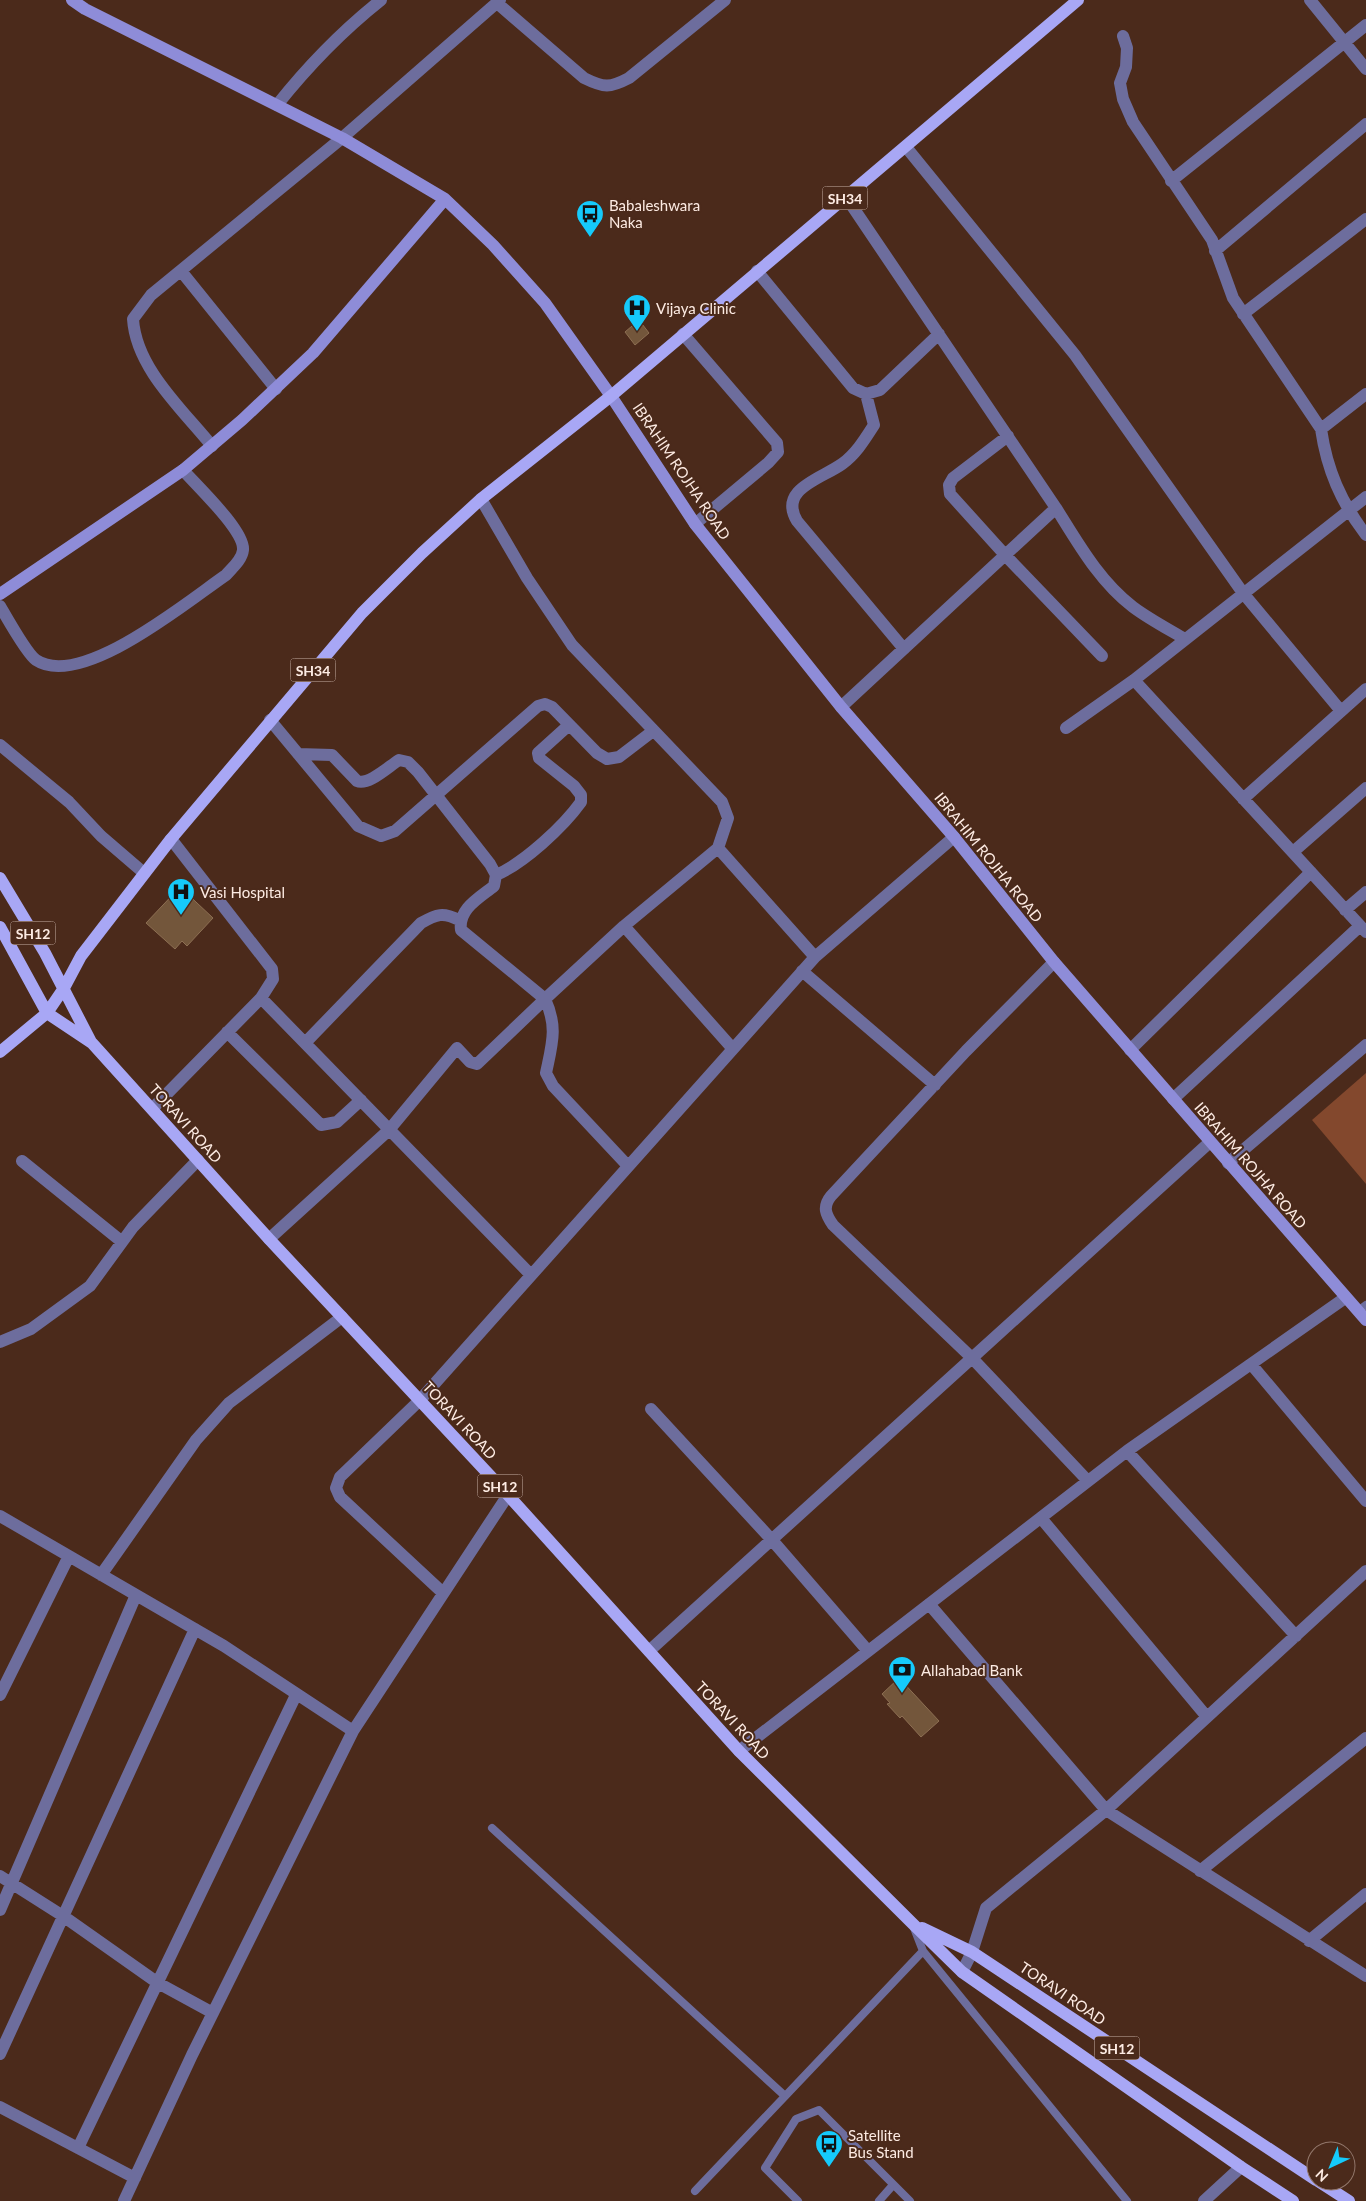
<svg xmlns="http://www.w3.org/2000/svg" width="1366" height="2201" viewBox="0 0 1366 2201" font-family="Lato,sans-serif">
<style>
.green{fill:#83482d}
.building{fill:#73563b;stroke:#8d6f53}
.lines{fill:none;stroke-linecap:round;stroke-linejoin:round}
.lane{stroke:#6d6d9d;stroke-width:8}
.street{stroke:#6d6d9d;stroke-width:12}
.secondary{stroke:#8e8cd8;stroke-width:12}
.primary{stroke:#a8a7f5;stroke-width:12}
.labels{text-anchor:middle;dominant-baseline:central;stroke-width:4;stroke-linejoin:round;paint-order:stroke}
.shield{fill:#4b2a1b;stroke:#c8b1a7;stroke-width:1}
.shield-label{font-size:14px;font-weight:bold;fill:#fdebe3}
.poi-label{font-size:15px;fill:#fdebe3;stroke:#4b2a1b;text-anchor:start}
.street-label{font-size:15px;fill:#fdebe3;stroke:#4b2a1b}
</style>
<rect width="100%" height="100%" fill="#4b2a1b"/>
<path class="green" d="M1366,1073V1184L1312,1120Z"/>
<path class="building" d="M639,320L649,333L635,345L625,332Z
M180,887L213,918L187,946L182,941L175,949L146,923Z
M899,1678L939,1721L921,1737L902,1716L900,1718L887,1704L890,1703L882,1694Z"/>
<g class="lines">
<path class="lane" d="M1358,1311L1366,1305
M492,1828L785,2096
M914,1928L923,1951L1127,2201
M695,2191L923,1951
M798,2201L765,2168L796,2119L819,2110L910,2201
M879,2201L893,2185"/>
<path class="street" d="M1310,0L1366,69
M497,3L584,78C604,88 610,88 629,78L725,0
M1123,36L1127,48L1126,67L1120,83L1123,99L1133,122L1212,240L1233,298L1321,429
M277,105C308,66 342,31 381,0
M906,147L1075,355L1243,593L1341,711
M1171,181L1366,25
M1215,251L1366,124
M181,271L276,389
M757,271L853,388L866,394L880,390L939,334
M1243,314L1366,219
M683,334L777,443L778,452L768,463L695,524
M866,394L874,425C865,439 856,454 842,464C821,479 778,489 797,521L904,649
M1366,394L1321,429C1327,470 1341,502 1366,535
M1008,436L953,478L949,485L950,494L1006,556L1102,656
M212,446C182,409 136,368 133,319L151,295L342,138L500,0
M481,499L527,578L572,645L722,802L728,818L718,848
M1056,508C1078,543 1099,581 1133,607C1149,619 1168,629 1185,639
M0,606C7,618 27,654 36,660C81,690 188,601 226,575C232,568 242,560 243,550C245,531 196,485 183,470
M1134,680L1366,932
M841,707L1056,508L846,197
M270,720L358,826L381,836L395,831L538,706L545,704L552,707L597,753L607,759L619,757L653,731
M1066,728L1134,680L1366,497
M0,745L69,802L101,836L144,873
M1243,799L1366,689
M1293,852L1366,788
M496,875C524,863 563,827 581,802V795L574,786L539,758L538,753L569,725
M1345,910L1366,892
M624,926L733,1049
M802,971L935,1085
M261,998L531,1275
M227,1032L321,1125L337,1122L361,1100
M305,1043L421,923C437,914 443,912 459,920
M1130,1050L1311,872
M1173,1099L1360,926
M152,1109L261,998L273,979L272,969L171,839
M22,1161L121,1241
M1228,1163L1366,1045
M628,1166L553,1086L546,1073C552,1044 558,1027 545,999L624,926L718,848L815,957
M269,1239L389,1130L457,1048L470,1062L477,1064L545,999L461,930C458,909 479,898 494,886L496,875L490,864L418,772L408,762L399,760C388,767 368,786 357,781L332,755L298,754
M0,1342L31,1329L90,1286L133,1227L198,1160
M1251,1364L1366,1501
M651,1409L772,1540L868,1651
M1127,1451L1296,1636
M1088,1481L972,1358L1210,1142
M0,1516L224,1646L353,1731
M1041,1518L1207,1717
M101,1575L196,1440L229,1403L342,1317
M442,1592L340,1497L336,1488L340,1477L420,1400L815,957L954,837
M929,1604L1106,1810L1366,1976
M649,1651L972,1358L833,1225C826,1215 822,1207 831,1196L966,1051L1054,962
M0,1695L69,1556
M739,1751L1127,1451L1345,1298
M1200,1871L1366,1738
M0,1876L63,1916L158,1983L213,2013
M0,1910L136,1595
M1309,1941L1366,1894
M962,1972L972,1952L986,1908L1106,1810L1366,1571
M0,2054L195,1629
M0,2107L135,2178
M78,2148L296,1695
M124,2201L192,2055L353,1731L508,1495
M1204,2201L1241,2167"/>
<path class="secondary" d="M72,0L85,9L342,138L445,199L493,245L545,303L611,396L695,524L841,707L954,837L1054,962L1366,1320
M0,594L183,470L242,420L313,353L445,199"/>
<path class="primary" d="M0,878L45,953L91,1042
M0,927L47,1013L92,1043L269,1239L508,1495L739,1751L913,1924L962,1972L1241,2167L1293,2201
M0,1052L47,1013L64,988L81,956L171,839L362,613L422,553L481,499L611,396L1078,0
M922,1928L972,1952L1316,2180
M1318,2181L1349,2201"/>
</g>
<defs>
<symbol id="bus-pin" viewBox="-11 -11 22 30"><path d="M0 17L-7.5 6A9.5 9.5 0 1 1 7.5 6Z" fill="#15cafb" stroke="#4b2a1b"/><path d="M-5-6H5V4H4V6H2V4H-2V6H-4V4H-5ZM-3.5-4V0h7V-4ZM-3.5 1.2v1.5H-2V1.2ZM2 1.2v1.5H3.5V1.2Z" fill="#111"/></symbol>
<symbol id="hospital-pin" viewBox="-11 -11 22 30"><path d="M0 17L-7.5 6A9.5 9.5 0 1 1 7.5 6Z" fill="#15cafb" stroke="#4b2a1b"/><path d="M-5-5h3v3.5h4V-5h3V5h-3V1.5h-4V5h-3Z" fill="#111"/></symbol>
<symbol id="bank-pin" viewBox="-11 -11 22 30"><path d="M0 17L-7.5 6A9.5 9.5 0 1 1 7.5 6Z" fill="#15cafb" stroke="#4b2a1b"/><path d="M-6-4H6V4H-6ZM0-2.3a2.3 2.3 0 1 0 0 4.6a2.3 2.3 0 1 0 0-4.6Z" fill="#111"/></symbol>
</defs>
<g fill-rule="evenodd">
<use href="#bus-pin" x="574" y="198" width="32" height="43"/>
<use href="#hospital-pin" x="621" y="292" width="32" height="43"/>
<use href="#hospital-pin" x="165" y="876" width="32" height="43"/>
<use href="#bank-pin" x="886" y="1654" width="32" height="43"/>
<use href="#bus-pin" x="813" y="2128" width="32" height="43"/>
</g>
<g class="labels">
<g class="shield">
<rect x="822.5" y="186.5" width="45" height="23" rx="4"/>
<rect x="290.5" y="658.5" width="45" height="23" rx="4"/>
<rect x="10.5" y="921.5" width="45" height="23" rx="4"/>
<rect x="477.5" y="1474.5" width="45" height="23" rx="4"/>
<rect x="1094.5" y="2036.5" width="45" height="23" rx="4"/>
</g>
<g class="shield-label">
<text x="845" y="198">SH34</text>
<text x="313" y="670">SH34</text>
<text x="33" y="933">SH12</text>
<text x="500" y="1486">SH12</text>
<text x="1117" y="2048">SH12</text>
</g>
<g class="poi-label">
<text x="609" y="205">Babaleshwara<tspan x="609" dy="17">Naka</tspan></text>
<text x="656" y="308">Vijaya Clinic</text>
<text x="200" y="892">Vasi Hospital</text>
<text x="921" y="1670">Allahabad Bank</text>
<text x="848" y="2135">Satellite<tspan x="848" dy="17">Bus Stand</tspan></text>
</g>
<g class="street-label">
<text transform="translate(682 471) rotate(56)">IBRAHIM ROJHA ROAD</text>
<text transform="translate(989 857) rotate(51)">IBRAHIM ROJHA ROAD</text>
<text transform="translate(186 1123) rotate(48)">TORAVI ROAD</text>
<text transform="translate(1251 1165) rotate(49)">IBRAHIM ROJHA ROAD</text>
<text transform="translate(460 1420) rotate(47)">TORAVI ROAD</text>
<text transform="translate(733 1720) rotate(47)">TORAVI ROAD</text>
<text transform="translate(1063 1993) rotate(34)">TORAVI ROAD</text>
</g>
</g>
<g transform="translate(1331 2166) rotate(224)"><circle r="24" fill="#4b2a1b" stroke="#92776b"/>
<path d="M0-4L9 19L0 12L-9 19Z" fill="#15cafb"/>
<text y="-8" font-size="14" font-weight="bold" text-anchor="middle" fill="#fdebe3">N</text>
</g>
</svg>
